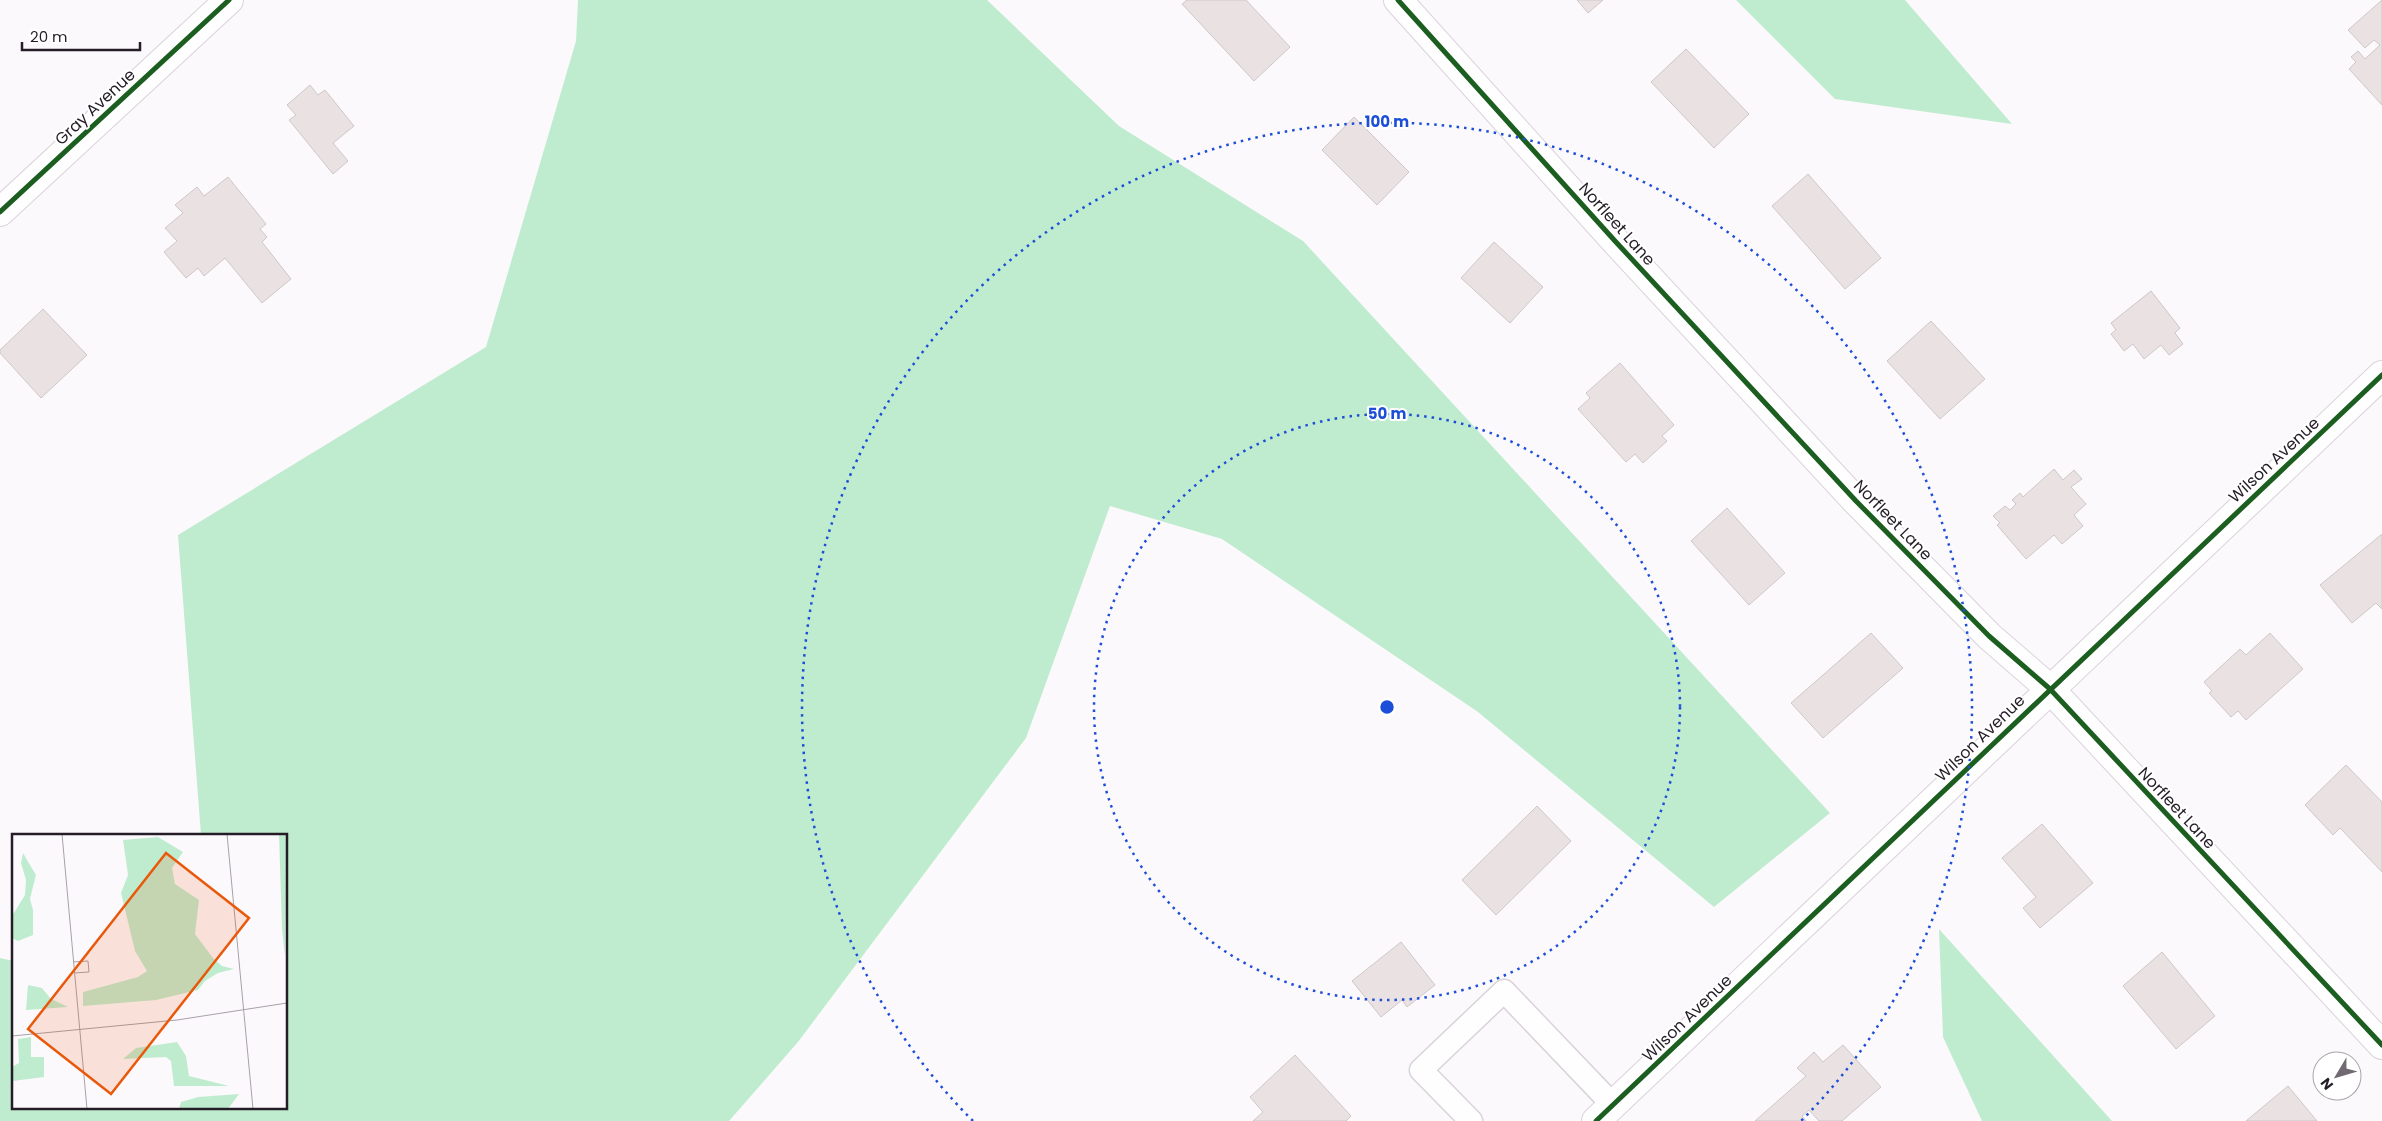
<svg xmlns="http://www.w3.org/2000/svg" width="2382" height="1121" viewBox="0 0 2382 1121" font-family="Poppins,sans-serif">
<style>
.forest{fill:#bfeccf}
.building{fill:#eae2e2;stroke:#cfc7c7}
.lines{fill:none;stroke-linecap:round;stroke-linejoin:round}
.service-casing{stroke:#d9d3da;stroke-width:25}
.minor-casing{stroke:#d9d3da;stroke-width:30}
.tertiary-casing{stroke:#d9d3da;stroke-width:30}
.service{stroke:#fffeff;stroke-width:22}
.minor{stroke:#fffeff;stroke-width:28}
.tertiary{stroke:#fffeff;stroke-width:28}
.cycleway-casing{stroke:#fff;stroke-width:8}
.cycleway{stroke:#1b5e20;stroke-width:5}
.ring{fill:none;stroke:#1d4ed8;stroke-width:2.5;stroke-dasharray:2.5 5}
.labels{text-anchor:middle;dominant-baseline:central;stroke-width:4;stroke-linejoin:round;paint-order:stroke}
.street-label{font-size:16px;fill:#241c26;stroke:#fff}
.inset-road{fill:none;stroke:#a6a1a7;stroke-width:1}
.view{fill:#e8590c;fill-opacity:0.15;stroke:#e8590c;stroke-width:2.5}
.inset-edge{fill:none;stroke:#241c26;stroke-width:2.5}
.centre{fill:#1d4ed8;stroke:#fff;stroke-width:2.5}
.ring-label{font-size:15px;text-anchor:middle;font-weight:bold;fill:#1d4ed8;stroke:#fff;stroke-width:4;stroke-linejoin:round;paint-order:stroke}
</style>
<rect width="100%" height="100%" fill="#fcf9fd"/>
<path class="forest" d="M578,0H987L1119,126L1303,241L1830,813L1714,907L1478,712L1222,539L1110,506L1026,738L798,1042L729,1121H0V958L14,961V1107H286V835H201L178,535L486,347L576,41Z
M1736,0H1905L2012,124L1835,99Z
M1939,929L2112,1121H1982L1943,1037Z"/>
<path class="building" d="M1187,0H1246L1290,47L1254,81L1182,4Z
M1577,0H1603L1588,13Z
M2382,0V105L2349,69L2356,62L2351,57L2358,51L2365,59L2380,45L2374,40L2365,48L2348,30Z
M1686,49L1749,114L1714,148L1651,82Z
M310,85L318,95L325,90L354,126L333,143L348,161L333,174L289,120L296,115L287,105Z
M1354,117L1409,172L1377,205L1322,150Z
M1808,174L1881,258L1845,289L1772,206Z
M228,177L266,224L260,229L267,237L262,242L291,279L262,303L225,258L204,276L198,268L186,278L164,252L177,241L165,228L183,213L175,205L197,187L204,196Z
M1494,242L1543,287L1510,323L1461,278Z
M2151,291L2180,328L2175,333L2183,344L2169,355L2161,345L2144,359L2133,344L2124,351L2111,334L2116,330L2111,323Z
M43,309L87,355L41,398L0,353V350Z
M1931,321L1985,379L1940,419L1887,361Z
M1620,363L1674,425L1662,436L1667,441L1643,463L1635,454L1626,462L1578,409L1590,398L1586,393Z
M2054,469L2063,480L2074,470L2082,479L2071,487L2086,504L2074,515L2083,526L2062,544L2054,535L2026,559L1997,525L2000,523L1993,516L2005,506L2010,510L2016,504L2012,500L2020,493L2023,497Z
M1727,508L1785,573L1749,605L1691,541Z
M2382,534V609L2376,603L2352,623L2320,585Z
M1871,633L1903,668L1823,738L1791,703Z
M2270,633L2303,669L2246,720L2238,711L2231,717L2209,693L2212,691L2204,682L2240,649L2246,655Z
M2346,765L2382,802V872L2340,828L2333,835L2305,805Z
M1537,806L1571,841L1496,915L1462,880Z
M2042,824L2093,883L2040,928L2023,908L2036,897L2002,858Z
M1401,942L1435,985L1407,1007L1402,1000L1381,1017L1352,981Z
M2162,952L2215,1016L2176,1049L2123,986Z
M1843,1045L1881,1087L1842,1121H1819L1809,1110L1802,1116L1806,1121H1755L1806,1076L1797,1068L1814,1052L1823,1062Z
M1295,1055L1351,1116L1346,1121H1253L1263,1112L1250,1097Z
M2288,1086L2317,1121H2246Z"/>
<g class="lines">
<defs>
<path id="service" d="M1471,1121L1421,1070L1504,991L1613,1105"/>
<path id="minor" d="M1398,0L1615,241L1856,501L1989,636L2050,689L2382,1045
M0,212L229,0"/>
<path id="tertiary" d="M1596,1121L2382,375"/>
</defs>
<use href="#service" class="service-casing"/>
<use href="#minor" class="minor-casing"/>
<use href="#tertiary" class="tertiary-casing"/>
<use href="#service" class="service"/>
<use href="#minor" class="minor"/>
<use href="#tertiary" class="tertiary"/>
<defs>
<path id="cycleway" d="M1398,0L1615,241L1856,501L1989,636L2050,689L2382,1045
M0,212L229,0
M1596,1121L2382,375"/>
</defs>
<use href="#cycleway" class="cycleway-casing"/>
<use href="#cycleway" class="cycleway"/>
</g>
<g class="ring">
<circle cx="1387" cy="707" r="293"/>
<path d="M973 1121A585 585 0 1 1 1801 1121"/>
</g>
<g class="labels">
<g class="street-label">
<text transform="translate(95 107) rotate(-43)">Gray Avenue</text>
<text transform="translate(1617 224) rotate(48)">Norfleet Lane</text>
<text transform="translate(2274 460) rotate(-43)">Wilson Avenue</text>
<text transform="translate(1893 520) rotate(46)">Norfleet Lane</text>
<text transform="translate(1980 738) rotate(-44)">Wilson Avenue</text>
<text transform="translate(2177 808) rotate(47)">Norfleet Lane</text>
<text transform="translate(1687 1018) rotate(-44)">Wilson Avenue</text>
</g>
</g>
<g transform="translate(12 834)">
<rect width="275" height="275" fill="#fcf9fd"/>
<path d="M267,0H275L273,122L270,95ZM146,3L171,18L160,34L163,50L187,66L183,100L201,124L210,132L222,135L206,139L193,147L186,156L144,166L71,172V158L126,143L135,137L123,117L109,59L116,41L111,6ZM11,19L24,41L18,65L21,76V101L6,107L0,104V82L13,61L14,46L9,29ZM16,151L30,154L39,165L56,173L14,176ZM19,203V223H32V243L1,247L0,233L7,229L6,205ZM165,208L174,222L177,242L217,252H162L159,227L154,223L111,225L124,214ZM227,260L216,275H167L169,268L186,263Z" fill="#bfeccf"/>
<path class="inset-road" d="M50,0L75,275M215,0L241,275M61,128L76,127L77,138L62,139M0,202L165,186L275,169"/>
<path class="view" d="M154,19L237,84L99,260L16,195Z"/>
<rect width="275" height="275" class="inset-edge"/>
</g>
<circle cx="1387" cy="707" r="8" class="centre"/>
<g class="ring-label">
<text x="1387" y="127">100 m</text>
<text x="1387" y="419">50 m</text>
</g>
<g transform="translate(2337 1076) rotate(232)"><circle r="24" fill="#ffffff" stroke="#a7a4a8"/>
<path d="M0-4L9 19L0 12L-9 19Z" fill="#706971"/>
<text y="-8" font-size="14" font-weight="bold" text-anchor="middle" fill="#241c26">N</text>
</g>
<path d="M22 42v8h118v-8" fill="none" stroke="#241c26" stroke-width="2.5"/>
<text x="30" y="42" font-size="15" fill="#241c26" stroke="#ffffff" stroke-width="4" paint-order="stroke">20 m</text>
</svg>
